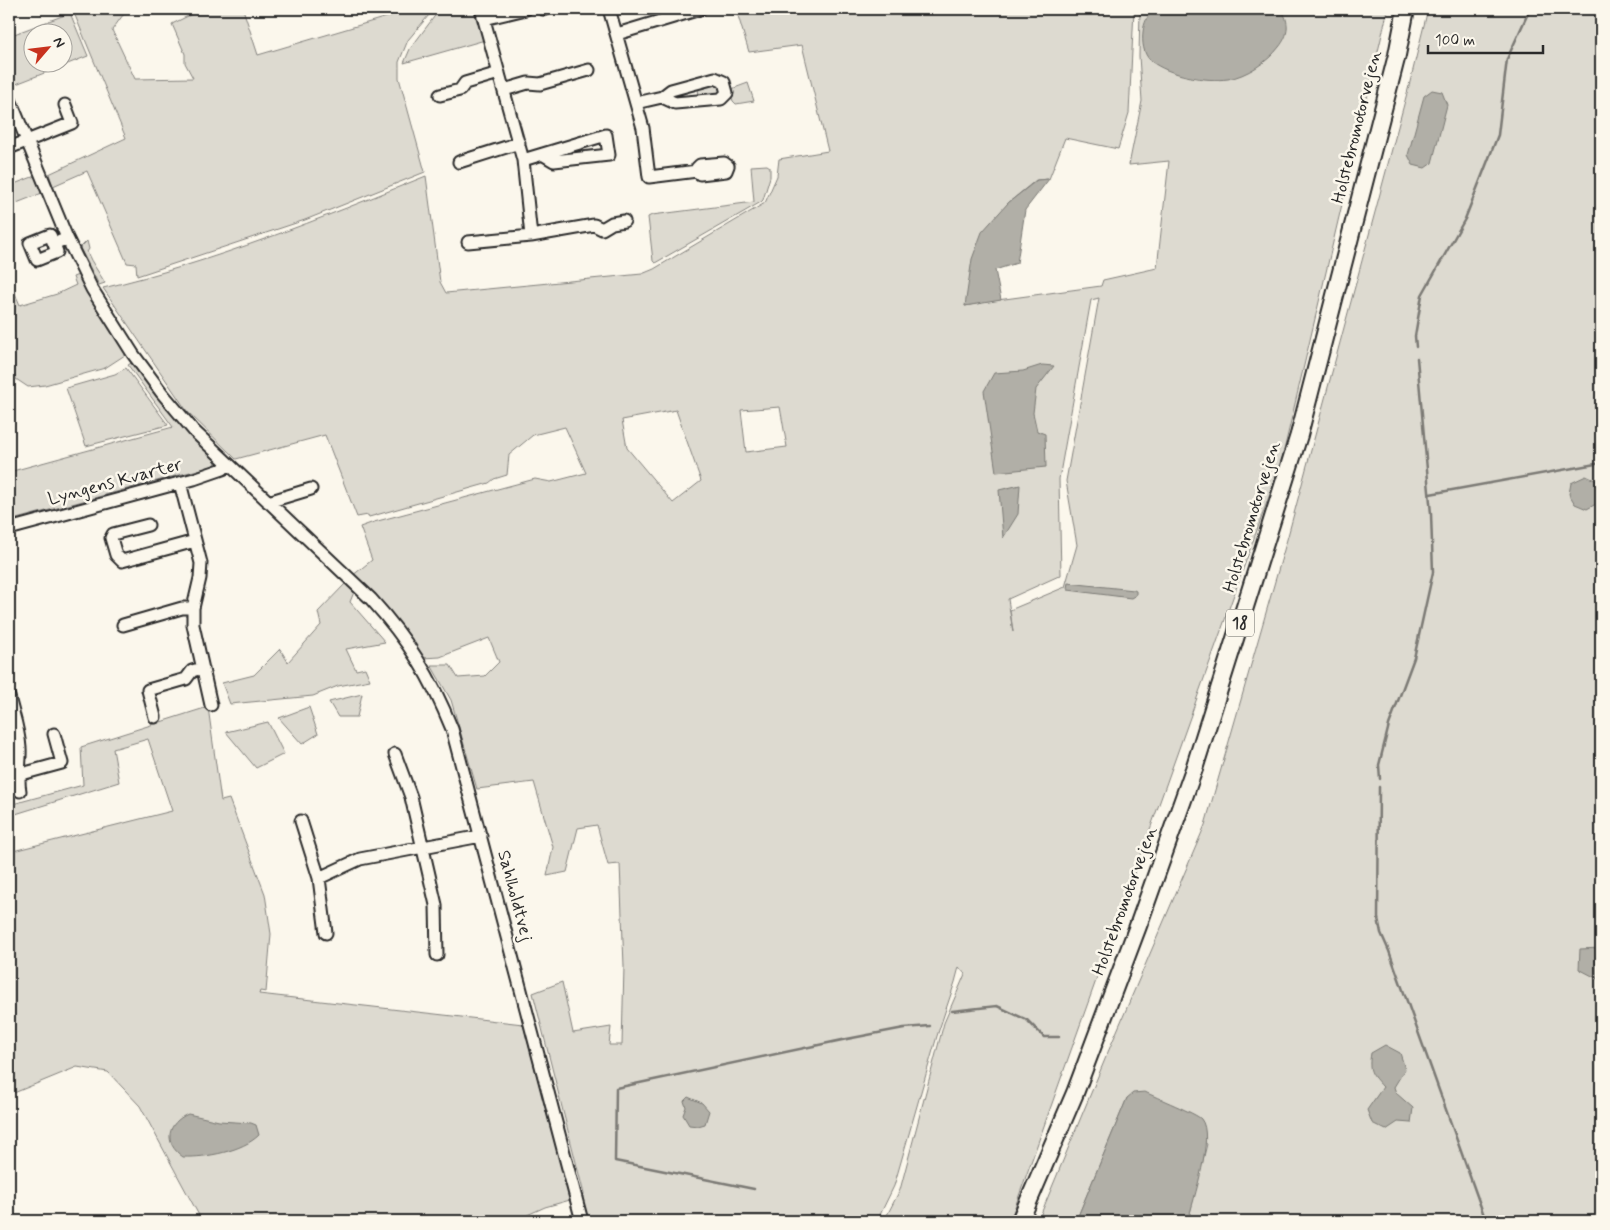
<svg xmlns="http://www.w3.org/2000/svg" width="1610" height="1230" viewBox="0 0 1610 1230" font-family="Mynerve,sans-serif">
<style>
.green{fill:#dddad0;stroke:#84827e;fill-rule:evenodd}
.water{fill:#b1afa7;stroke:#7b7a75}
.lines{fill:none;stroke-linecap:round;stroke-linejoin:round}
.stream{stroke:#7b7a75;stroke-width:2.5}
.minor-casing{stroke:#2b2b2b;stroke-width:15}
.highway-casing{stroke:#2b2b2b;stroke-width:20}
.minor{stroke:#fbf7ec;stroke-width:11}
.highway{stroke:#fbf7ec;stroke-width:16}
.labels{text-anchor:middle;dominant-baseline:central;stroke-width:5;stroke-linejoin:round;paint-order:stroke}
.shield{fill:#fbf7ec;stroke:#696865;stroke-width:1}
.shield-label{font-size:16px;font-weight:bold;fill:#2b2b2b}
.street-label{font-size:18px;fill:#2b2b2b;stroke:#fbf7ec}
</style>
<rect width="100%" height="100%" fill="#fbf7ec"/>
<filter id="ink" filterUnits="userSpaceOnUse"><feTurbulence type="fractalNoise" baseFrequency=".02" numOctaves="2"/><feDisplacementMap in="SourceGraphic" scale="10" xChannelSelector="R" yChannelSelector="G"/><feConvolveMatrix kernelMatrix="1 2 1 2 8 2 1 2 1" color-interpolation-filters="sRGB"/></filter>
<g filter="url(#ink)">
<path class="green" d="M85,9H141L123,15L112,30L135,79L193,78L185,63V54L172,24L198,11L197,9H243L258,55L414,9H434L408,40L399,62V78L425,172L305,220L137,276L136,264L127,263L87,171L53,186L49,174L126,138L74,13Z
M440,9H476L485,40L404,63L410,49Z
M736,9H1134L1129,113L1118,149L1065,138L1049,179L1036,180L1008,203L965,306L990,301L1101,286L1103,280L1157,268L1169,161L1129,165L1142,101L1139,56L1140,9H1388L1281,463L1010,1221H884L900,1190L944,1023L965,974L959,967L955,982L937,1036L894,1186L877,1221H589L582,1199L584,1194L533,993L562,982L573,1033L611,1027L609,1045H622L624,966L620,864L608,865L597,825L578,828L567,872L547,876L553,847L534,782L477,789L451,700L431,665H450L458,678L485,676L499,662L489,638L440,657L422,658C400,624 382,602 352,576L372,560L360,527L374,522L535,479L551,482L586,473L565,427L533,435L509,455L507,475L494,479L489,483L369,517L368,515L357,517L325,435L236,459L187,411L103,288C214,262 320,219 426,176L440,282L446,293L642,274L654,269L765,203L777,176L779,159L828,151L802,45L749,52ZM1099,298L1066,481L1077,545L1065,587L1010,610L1013,632L1008,599L1061,575L1059,479L1091,300ZM780,407L787,447L746,452L741,410ZM676,410L701,481L673,503L627,448L622,420Z
M1428,9H1601V1221H1488L1476,1218V1221H1188L1207,1144L1127,1098L1076,1221H1038L1108,1052L1205,825L1288,536L1410,82Z
M70,13L88,56L11,86L9,80V36ZM32,32H62V62H32Z
M715,82L719,84L721,92L719,96L699,98L698,87Z
M748,83L754,101L736,104L733,101L729,90Z
M767,165L770,167V177L763,200L761,202L655,263L653,261L648,217L652,215L754,202L751,166Z
M35,176L42,193L9,206V186Z
M87,241L89,249L87,252C92,264 99,272 105,283L99,285L80,248Z
M78,275L128,353L105,368L45,385L28,387L16,379L9,360V280L20,305L57,294L76,285L73,277Z
M133,362L215,458L216,465L9,521V472L173,427L128,365Z
M126,368L168,425L86,446L66,388L115,374Z
M346,583L354,592L350,602L385,642L346,649L356,670L365,668L370,680L338,686L313,696L230,704L222,683L254,675L280,649L288,662L321,625L318,612Z
M362,694L357,717H338L329,702Z
M208,707L221,801L229,799L265,894L271,934L266,992L260,991L259,994L523,1024L570,1200L545,1207L514,1221H202L140,1106L108,1072L77,1067L9,1095V852L172,811L148,739L113,749L119,782L9,816V805L83,785L81,747Z
M309,707L318,734L302,744L279,718Z
M268,722L284,754L256,768L226,732Z"/>
<path class="water" d="M1154,9H1281C1290,22 1289,35 1279,47C1268,62 1246,76 1228,79C1206,82 1168,75 1151,61C1143,54 1142,42 1143,32C1144,23 1147,16 1154,9Z
M1432,90L1442,92L1447,105L1432,163L1425,168L1413,165L1408,155L1424,96Z
M1049,179L1025,210L1017,263L995,270L1001,300L965,306L972,259L982,232L1008,203L1037,180Z
M1042,365L1054,366L1036,389L1033,413L1037,431L1045,434L1046,467L996,472L984,391L994,373L1023,371Z
M1586,476L1597,481L1601,492L1596,504L1587,509L1575,504L1569,494L1571,483Z
M1020,485L1018,514L1003,538L999,490Z
M1068,583L1134,590L1136,591V595L1131,598L1068,590L1067,588Z
M1601,948V980H1600L1579,969L1580,949Z
M1385,1045L1400,1053L1405,1069L1394,1087L1396,1093L1413,1108L1411,1123L1398,1122L1386,1130L1372,1123L1367,1110L1383,1087C1371,1074 1368,1071 1371,1053Z
M1145,1092C1155,1097 1197,1114 1201,1119C1215,1136 1193,1200 1188,1221H1076L1127,1098L1133,1093Z
M688,1097L702,1103L709,1111L705,1124L698,1126L689,1125L683,1115L686,1107L684,1101Z
M188,1114L219,1121L251,1123L256,1125L259,1135C243,1151 206,1158 183,1157C163,1143 167,1123 188,1114Z"/>
<g class="lines">
<path class="stream" d="M1416,347L1415,336L1422,295L1465,219L1498,135L1507,59L1530,9
M1430,494L1601,463
M1380,779L1379,765L1389,725L1414,658L1433,572L1431,514L1417,358
M1379,787L1378,918L1381,933L1389,951L1486,1221
M952,1011L997,1006L1027,1020L1044,1037H1059
M754,1189L615,1161L616,1088L847,1039L904,1028L930,1026"/>
<defs>
<path id="minor" d="M481,9L523,160L531,236L594,225L602,229L612,223L624,221
M543,9H546
M609,9L643,128L649,177L697,171L700,174L726,171L728,166L724,163L700,165L697,168V171
M484,19L526,9
M617,34L700,9
M504,90L528,83L540,84L589,70
M440,95L460,90L465,83L499,73
M9,97L67,238L92,289L133,354L162,393L194,431L371,599C409,641 431,677 452,729L582,1221
M636,103L662,97L671,90L715,78L724,82L727,93L721,99L675,103L662,97
M9,148L72,123L65,105
M523,160L606,135L609,155L554,161L544,155
M459,162L519,143
M468,242L531,236
M54,244L50,235L30,243L37,260L57,252L54,244L67,238
M180,483L201,563L200,578L193,608V625L211,705
M268,502L311,489
M148,525L113,534L111,538L116,555L122,561L195,541
M9,529L194,479L223,469L227,464
M123,625L182,608H193
M9,697C13,714 19,730 20,748C21,762 17,776 20,791
M155,717L148,690L186,679L192,671L202,668
M395,754L411,797L436,905L437,955
M18,775L62,763L54,734
M301,821L319,878L326,933
M319,878L360,859L481,836"/>
<path id="highway" d="M1020,1221L1075,1093L1138,926L1194,769L1299,435L1397,55L1406,9"/>
</defs>
<use href="#minor" class="minor-casing"/>
<use href="#highway" class="highway-casing"/>
<use href="#minor" class="minor"/>
<use href="#highway" class="highway"/>
</g>
</g>
<g class="labels">
<rect class="shield" x="1226" y="609.5" width="28" height="27" rx="4"/>
<g class="shield-label">
<text x="1240" y="623">18</text>
</g>
<g class="street-label">
<text transform="translate(1357 127) rotate(-76)">Holstebromotorvejen</text>
<text transform="translate(115 482) rotate(-15)">Lyngens Kvarter</text>
<text transform="translate(1252 517) rotate(-73)">Holstebromotorvejen</text>
<text transform="translate(515 896) rotate(75)">Sahlholdtvej</text>
<text transform="translate(1125 901) rotate(-70)">Holstebromotorvejen</text>
</g>
</g>
<rect width="1610" height="1230" fill="none" stroke="#fbf7ec" stroke-width="30"/>
<rect x="15" y="15" width="1580" height="1200" fill="none" stroke="#2b2b2b" stroke-width="2" filter="url(#ink)"/>
<g transform="translate(48 48) rotate(62)"><circle r="24" fill="#fbf7ec" stroke="#a8a59f"/>
<path d="M0-4L9 19L0 12L-9 19Z" fill="#c8321e"/>
<text y="-8" font-size="14" font-weight="bold" text-anchor="middle" fill="#2b2b2b">N</text>
</g>
<path d="M1428 45v8h115v-8" fill="none" stroke="#2b2b2b" stroke-width="2.5"/>
<text x="1435" y="45" font-size="15" fill="#2b2b2b" stroke="#fbf7ec" stroke-width="4" paint-order="stroke">100 m</text>
</svg>
